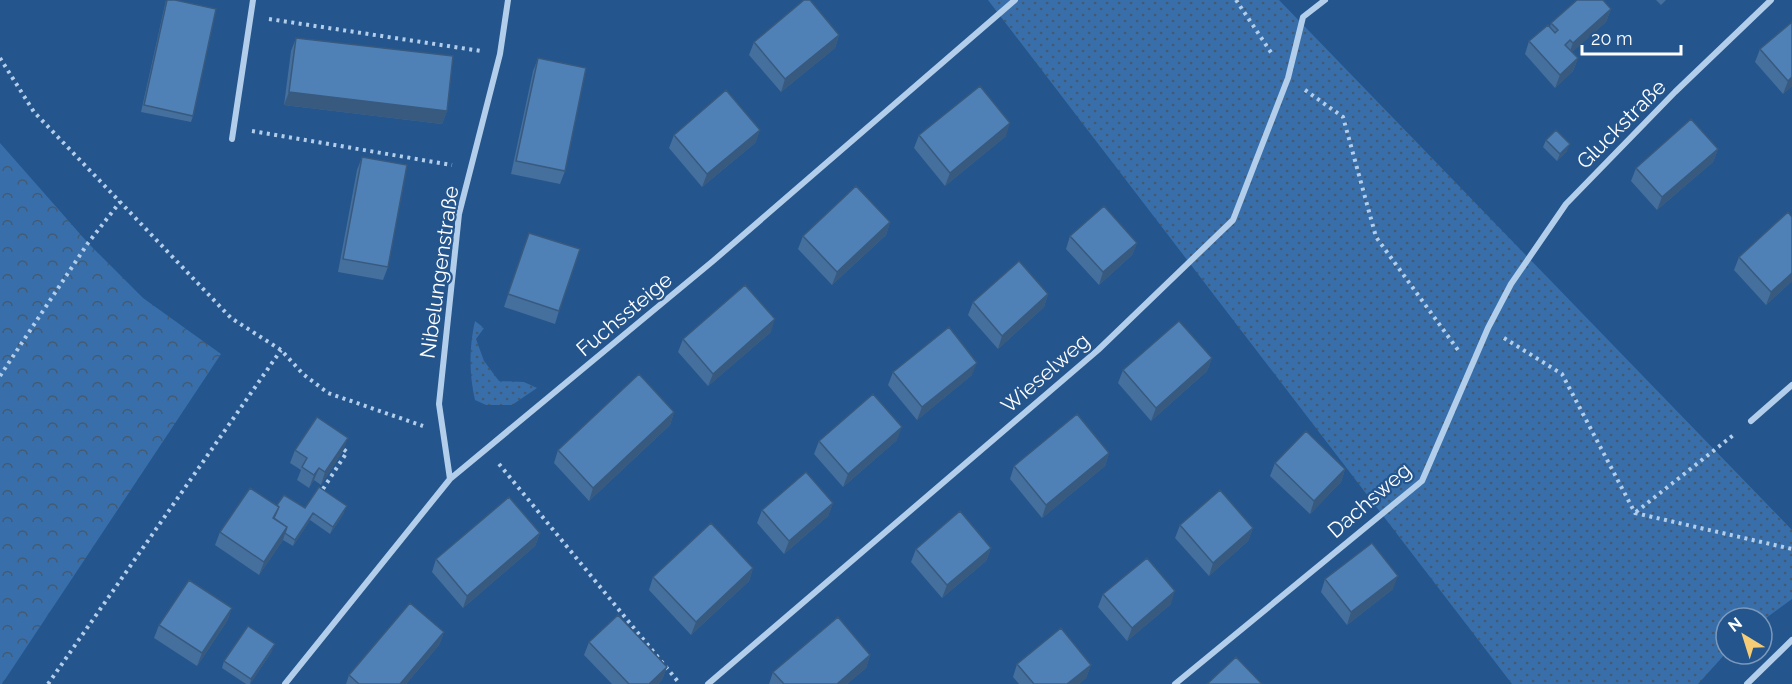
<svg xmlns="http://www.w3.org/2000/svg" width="1792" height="684" viewBox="0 0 1792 684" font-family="Raleway,sans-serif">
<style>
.grass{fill:url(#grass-dots)}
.forest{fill:url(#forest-crowns)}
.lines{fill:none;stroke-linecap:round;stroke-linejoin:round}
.path{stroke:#b2ceeb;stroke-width:4;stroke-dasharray:3 4.5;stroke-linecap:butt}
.street{stroke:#b2ceeb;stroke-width:6}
.wall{fill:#456f9d}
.shaded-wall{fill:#385a7f}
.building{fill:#5081b6;stroke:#385a7f;stroke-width:1.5}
.labels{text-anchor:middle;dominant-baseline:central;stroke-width:4.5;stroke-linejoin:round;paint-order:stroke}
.street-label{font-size:21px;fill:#fff;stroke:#24558d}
</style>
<defs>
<pattern id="grass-dots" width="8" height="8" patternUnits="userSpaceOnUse" patternTransform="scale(1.5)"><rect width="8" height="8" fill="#386faa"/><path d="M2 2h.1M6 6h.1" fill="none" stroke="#445a72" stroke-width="1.8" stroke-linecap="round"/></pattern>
<pattern id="forest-crowns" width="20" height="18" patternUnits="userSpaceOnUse" patternTransform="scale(1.5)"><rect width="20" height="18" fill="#386faa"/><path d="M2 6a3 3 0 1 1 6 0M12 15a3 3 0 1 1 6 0" fill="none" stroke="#445a72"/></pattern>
</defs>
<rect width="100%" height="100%" fill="#24558d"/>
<path class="grass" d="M988,0H1279L1792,530V599L1762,621V618H1726V653L1698,684H1512Z
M475,321L484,328L476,339L484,361L499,381L524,382L537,388L512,405H486L475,400C469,375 469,346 475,321Z"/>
<path class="forest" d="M0,143L88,243L143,298L221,354L2,684H0Z"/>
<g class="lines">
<path class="path" d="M1236,0L1272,54
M269,19L481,51
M0,58L34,112L231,318L281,350L303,374L328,393L423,426
M1305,90L1343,117L1376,237L1458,350
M252,131L452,165
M1504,338L1562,374L1635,513L1792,549
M0,376L88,243L120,202
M499,464L680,684
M323,489L347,452L342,448
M1636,512L1736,433
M48,684L281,350"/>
<path class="street" d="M232,139L253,0
M1751,421L1792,385
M450,479L439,404L459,214L500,54L508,0
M285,684L450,479L713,261L1015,0
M708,684L1098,350L1233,220L1288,78L1303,17L1325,0
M1175,684L1422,481L1488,328L1511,284L1566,204L1675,92L1771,0
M1747,684L1792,640"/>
</g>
<path class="wall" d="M166,0L193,116L191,122L141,112Z
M1656,0H1666L1661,5Z
M1611,9L1606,22L1572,52L1578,58L1573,71L1555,88L1525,54L1529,41L1550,27L1551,23Z
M839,35L835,48L781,92L749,55L754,42Z
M296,38L447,111L442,124L284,105L291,51Z
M1760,49L1792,86L1783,94L1755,62Z
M538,58L565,171L560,184L511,174L533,71Z
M760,130L755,143L702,187L669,148L674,135Z
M919,135L1006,136L945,186L914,148Z
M1546,140L1567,151L1557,161L1543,147Z
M1718,149L1713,162L1657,210L1631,181L1636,168Z
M362,157L388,267L383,280L338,272L357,170Z
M1792,217V281L1766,305L1734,270L1739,257Z
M890,222L886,235L832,285L798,249L803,236Z
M1070,236L1137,243L1132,255L1099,285L1066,249Z
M524,246L559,311L555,324L504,307Z
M1048,294L1044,307L998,349L968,315L973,302Z
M771,332L708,386L678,352L683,339Z
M1212,358L1207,371L1151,421L1118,383L1123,370Z
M893,372L972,375L917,420L888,385Z
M674,412L670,425L589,501L554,463L558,450Z
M897,440L843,487L814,454L819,441Z
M295,450L343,451L321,485L314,480L309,488L297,480L301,470L290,463Z
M1109,453L1105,466L1042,518L1010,479L1014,466Z
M1275,463L1345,469L1341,482L1310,514L1270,476Z
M833,503L828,516L784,554L757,523L762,510Z
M277,505L344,513L330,534L310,520L293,546L283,540L259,575L215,545L220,532Z
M1180,525L1253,528L1248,541L1209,576L1175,538Z
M540,533L535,546L463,608L432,572L436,559Z
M991,548L986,561L942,598L911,562L916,549Z
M753,568L749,581L691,635L649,590L653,577Z
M1325,579L1393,589L1347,625L1321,592Z
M1103,594L1171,604L1127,641L1098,607Z
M232,608L227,621L197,666L154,638L159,625Z
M444,632L439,645L406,684H346L349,675Z
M589,642L667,667L662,680L658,684H612L584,655Z
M272,651L250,684H246L222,668L224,661Z
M870,655L866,668L847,684H769L773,672Z
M1017,664L1091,665L1086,678L1079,684H1019L1013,677Z"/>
<path class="shaded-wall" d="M1611,9L1606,22L1568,56L1573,43Z
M839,35L835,48L781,92L785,79Z
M1578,58L1573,71L1555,88L1560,75Z
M1792,77V86L1783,94L1788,81Z
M289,92L447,111L442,124L284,105Z
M1010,123L1006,136L945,186L950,173Z
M760,130L755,143L702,187L707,174Z
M1570,144L1567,151L1557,161L1560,154Z
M1718,149L1713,162L1657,210L1662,197Z
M890,222L886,235L832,285L837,272Z
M1137,243L1132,255L1099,285L1103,272Z
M1792,273V281L1766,305L1771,292Z
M1048,294L1044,307L998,349L1002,336Z
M775,319L771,332L708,386L713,374Z
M1212,358L1207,371L1151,421L1156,408Z
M977,363L972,375L917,420L922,407Z
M674,412L670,425L589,501L593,488Z
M902,427L897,440L843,487L848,474Z
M348,438L343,451L321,485L325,472Z
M1109,453L1105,466L1042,518L1046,505Z
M319,468L314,480L309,488L314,475Z
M1345,469L1341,482L1310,514L1314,501Z
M833,503L828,516L784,554L789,541Z
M347,506L344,513L330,534L333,527Z
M313,513L310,520L293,546L295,540Z
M287,527L283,540L259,575L264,562Z
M1253,528L1248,541L1209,576L1213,563Z
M540,533L535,546L463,608L467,596Z
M991,548L986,561L942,598L947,585Z
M753,568L749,581L691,635L696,622Z
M1398,576L1393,589L1347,625L1351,612Z
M1175,591L1171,604L1127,641L1132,628Z
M232,608L227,621L197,666L202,653Z
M444,632L439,645L406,684H400Z
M275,644L272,651L250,684L251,679Z
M870,655L866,668L847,684H837Z
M1091,665L1086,678L1079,684H1067Z
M667,667L662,680L658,684H649Z"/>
<path class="building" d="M167,0H175L216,9L193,116L144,105Z
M804,0H810L839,35L785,79L754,42Z
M1577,0H1603L1611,9L1573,43L1570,40L1565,45L1578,58L1560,75L1529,41L1548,25L1555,33L1558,30L1551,23Z
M1792,22V77L1788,81L1760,49Z
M296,38L453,56L447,111L289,92Z
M538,58L586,68L565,171L516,161Z
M980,86L1010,123L950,173L919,135Z
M726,90L760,130L707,174L674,135Z
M1691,119L1718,149L1662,197L1636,168Z
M1556,130L1570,144L1560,154L1546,140Z
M362,157L407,165L388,267L343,259Z
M856,186L890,222L837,272L803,236Z
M1104,206L1137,243L1103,272L1070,236Z
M1788,212L1792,217V273L1771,292L1739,257Z
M529,233L580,249L559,311L508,294Z
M1019,261L1048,294L1002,336L973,302Z
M745,285L775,319L713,374L683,339Z
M1179,321L1212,358L1156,408L1123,370Z
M949,327L977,363L922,407L893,372Z
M639,374L674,412L593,488L558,450Z
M873,394L902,427L848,474L819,441Z
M1077,414L1109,453L1046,505L1014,466Z
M317,417L348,438L325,472L319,468L314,475L302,467L307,458L295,450Z
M1306,431L1345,469L1314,501L1275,463Z
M806,472L833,503L789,541L762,510Z
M319,487L347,506L333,527L313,513L295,540L285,533L287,527L274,518L279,507L277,505L284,495L305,508Z
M250,488L279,507L273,518L287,527L264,562L220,532Z
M1220,490L1253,528L1213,563L1180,525Z
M509,497L540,533L467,596L436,559Z
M960,511L991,548L947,585L916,549Z
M711,523L753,568L696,622L653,577Z
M1372,543L1398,576L1351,612L1325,579Z
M1147,558L1175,591L1132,628L1103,594Z
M189,580L232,608L202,653L159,625Z
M410,603L444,632L400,684H359L349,675Z
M618,615L667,667L649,684H629L589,642Z
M838,617L870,655L837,684H784L773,672Z
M248,626L275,644L251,679L224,661Z
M1061,628L1091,665L1067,684H1034L1017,664Z
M1236,657L1262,684H1207Z"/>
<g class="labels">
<g class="street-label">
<text transform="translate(1621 124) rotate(-45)">Gluckstraße</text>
<text transform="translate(439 272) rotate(-82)">Nibelungenstraße</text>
<text transform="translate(624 314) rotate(-40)">Fuchssteige</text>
<text transform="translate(1045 373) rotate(-41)">Wieselweg</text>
<text transform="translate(1369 500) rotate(-41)">Dachsweg</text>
</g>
</g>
<g transform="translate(1744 636) rotate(322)"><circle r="28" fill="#24558d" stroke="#7c99bb" stroke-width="1.5"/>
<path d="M0-4.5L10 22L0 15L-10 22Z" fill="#f6cc76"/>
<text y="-9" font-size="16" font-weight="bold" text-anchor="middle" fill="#ffffff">N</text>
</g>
<path d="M1582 45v9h99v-9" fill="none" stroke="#ffffff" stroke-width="3"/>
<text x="1591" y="45" font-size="18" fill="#ffffff" stroke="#24558d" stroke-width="4.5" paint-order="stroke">20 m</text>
</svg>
